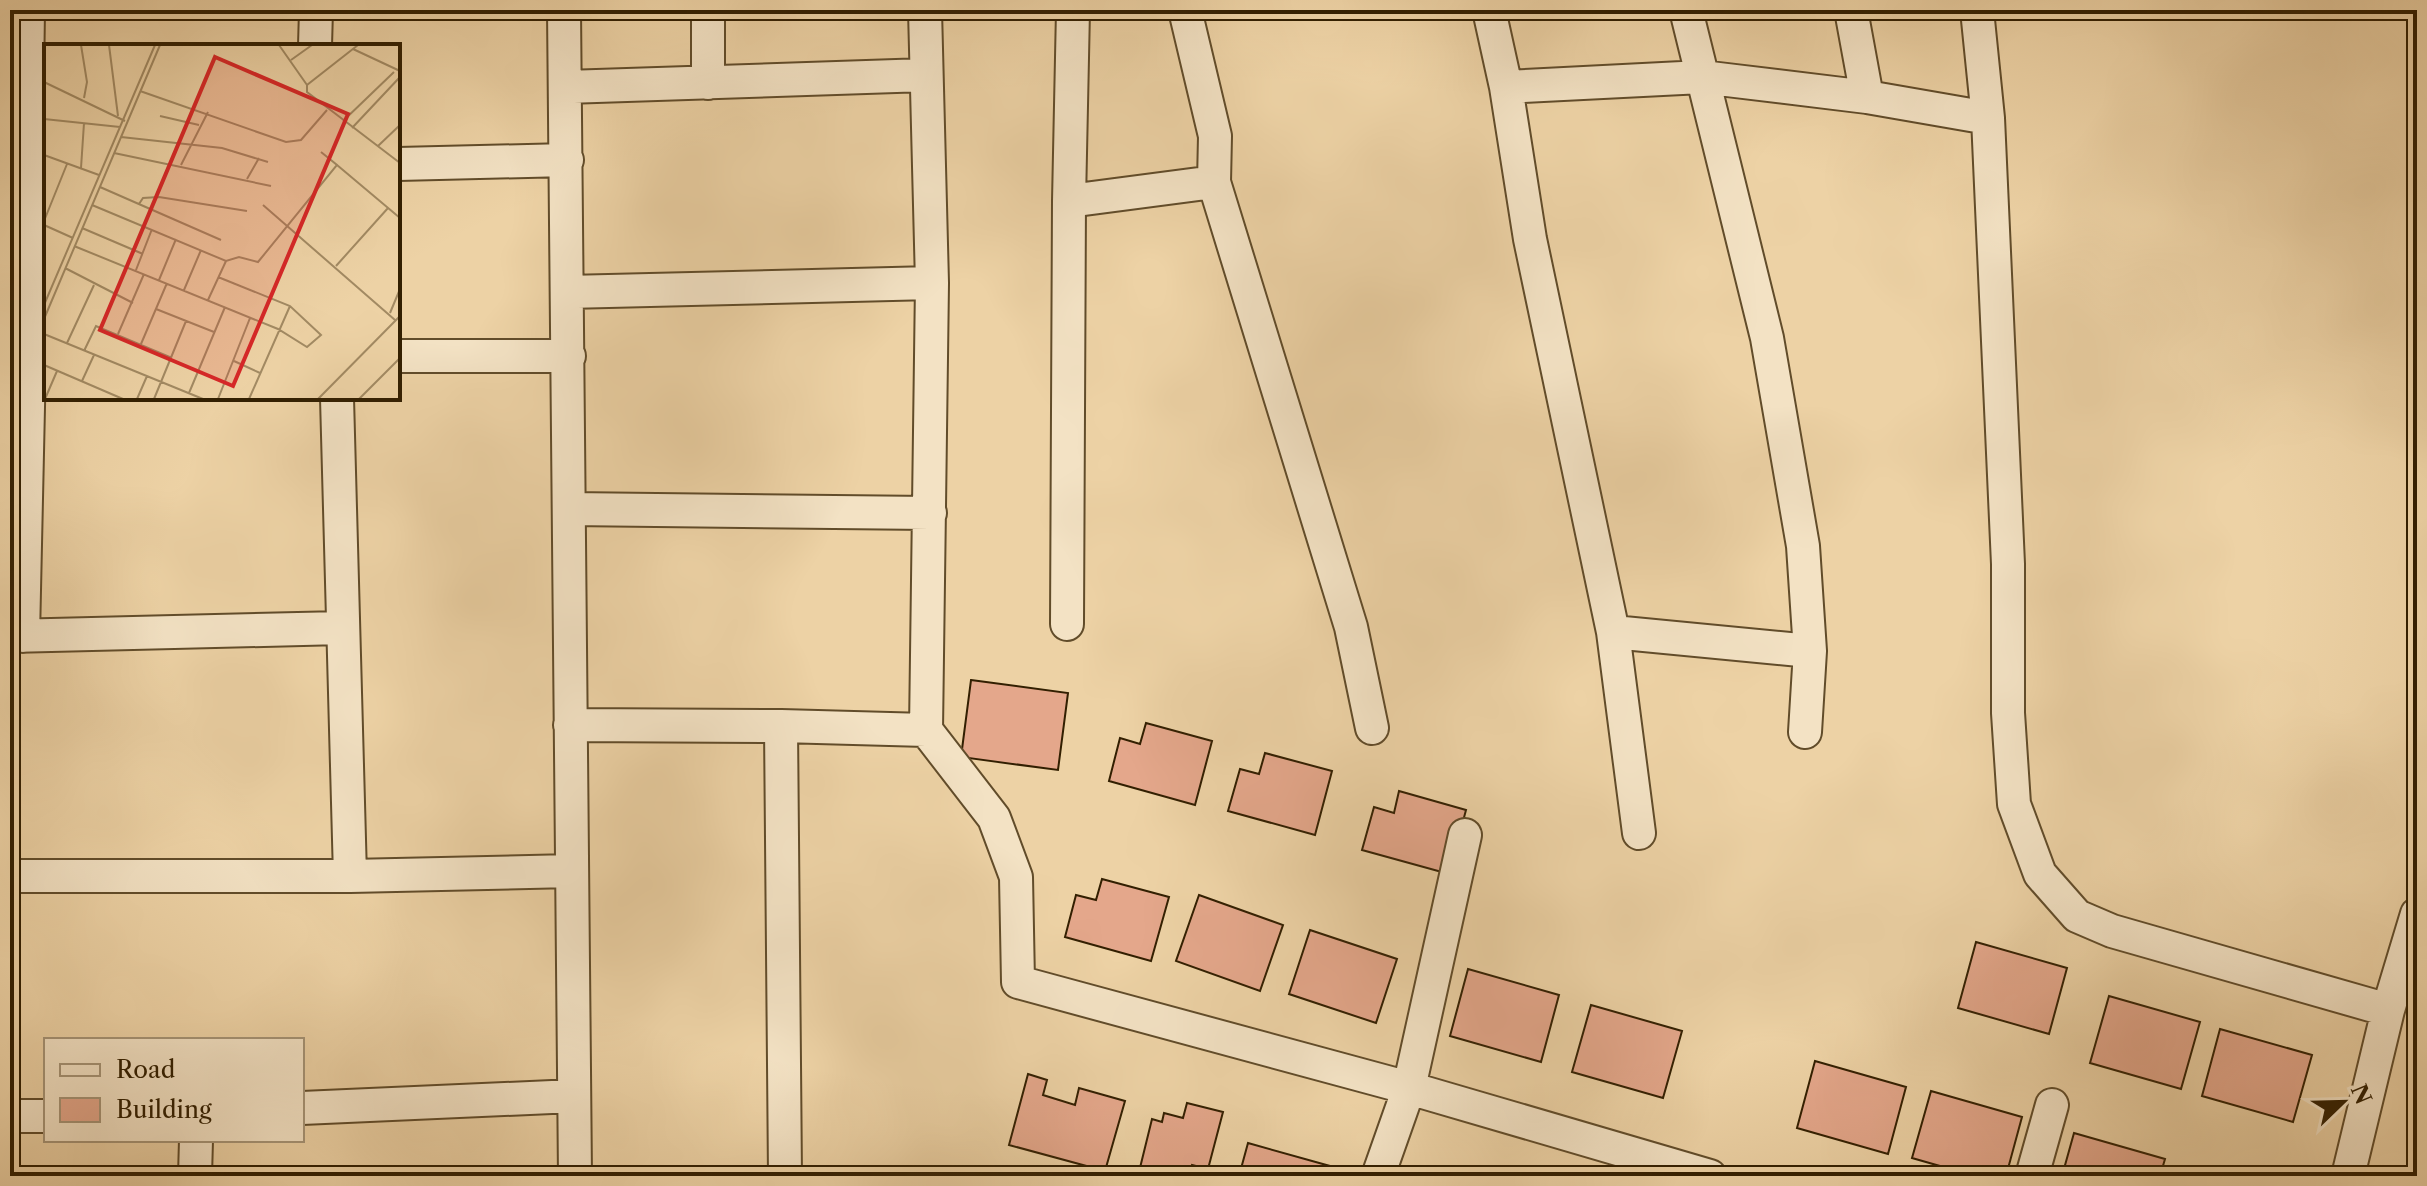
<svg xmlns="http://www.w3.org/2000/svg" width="2427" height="1186" viewBox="0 0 2427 1186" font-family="'Libre Caslon Text',serif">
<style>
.building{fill:#e4a78b;stroke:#321f01;stroke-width:2}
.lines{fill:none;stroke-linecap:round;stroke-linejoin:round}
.minor-casing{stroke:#614c2a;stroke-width:36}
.minor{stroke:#f3e2c4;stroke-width:32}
.inset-road{fill:none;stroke:#a28a63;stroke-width:2}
.view{fill:#d62828;fill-opacity:0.15;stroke:#d62828;stroke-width:4}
.inset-edge{fill:none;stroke:#321f01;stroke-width:4}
</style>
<rect width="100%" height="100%" fill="#edd2a5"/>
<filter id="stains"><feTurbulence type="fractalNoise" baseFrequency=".0025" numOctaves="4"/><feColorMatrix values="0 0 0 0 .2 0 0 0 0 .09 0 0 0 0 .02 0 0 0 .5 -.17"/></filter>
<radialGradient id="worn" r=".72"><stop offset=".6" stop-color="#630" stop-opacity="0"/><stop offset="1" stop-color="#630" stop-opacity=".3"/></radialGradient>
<path class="building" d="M971,680L1068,693L1058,770L961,757Z
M1146,723L1212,741L1195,805L1109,781L1120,738L1140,744Z
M1265,753L1332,771L1315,835L1228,811L1240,769L1259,774Z
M1399,791L1466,810L1449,874L1362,850L1374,807L1394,813Z
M1102,879L1169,897L1151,961L1065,937L1076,895L1096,900Z
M1199,895L1283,925L1260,991L1176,961Z
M1310,930L1397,959L1376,1023L1289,994Z
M1976,942L2067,968L2049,1034L1958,1008Z
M1468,969L1559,995L1541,1062L1450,1036Z
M2109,996L2200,1022L2181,1089L2090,1063Z
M1591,1005L1682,1031L1663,1098L1572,1072Z
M2220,1029L2312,1055L2293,1122L2202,1096Z
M1815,1061L1906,1087L1888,1154L1797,1128Z
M1028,1074L1047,1080L1043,1095L1075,1105L1079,1088L1125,1101L1105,1171L1009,1145Z
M1931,1091L2022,1117L2006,1176H1975L1912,1158Z
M1187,1103L1223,1112L1208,1169L1192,1165L1189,1176H1138L1152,1119L1162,1122L1164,1113L1183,1118Z
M2074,1133L2165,1159L2160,1176H2062Z
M1248,1143L1330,1166L1327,1176H1239Z"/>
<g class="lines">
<defs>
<path id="minor" d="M564,10L575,1176
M925,10L932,283L926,730L994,818L1016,877L1018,982L1409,1088L1710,1176
M1185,10L1215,136L1214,182L1351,627L1372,728
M1489,10L1506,87L1530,239L1613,632L1639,833
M1686,10L1767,338L1803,546L1810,651L1805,732
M1851,10L1867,97
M1977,10L1988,118L2008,564V713L2014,804L2040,874L2077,916L2112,931L2388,1010
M315,46L316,10
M708,83V10
M566,87L926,75
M1506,87L1702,77L1867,97L1988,118
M398,164L567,160
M1069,201L1214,182
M567,292L932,283
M398,356H569
M337,398L350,876
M570,509L930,513
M1067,624L1069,201L1073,10
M1613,632L1810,651
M10,636L342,628
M23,636L29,361L26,152L28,10
M570,725L781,726L926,730
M781,726L785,1176
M10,876H350L572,871
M302,1108L574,1096
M10,1116H46
M195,1176L196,1140
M1378,1176L1409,1088L1465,835
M2032,1176L2052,1105
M2348,1176L2388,1010L2417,914"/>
</defs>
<use href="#minor" class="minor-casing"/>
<use href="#minor" class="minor"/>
</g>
<g transform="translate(44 44)">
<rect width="356" height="356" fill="#edd2a5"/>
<path class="inset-road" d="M37,1L43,38L40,54M65,1L74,72M235,1L263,41M314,1L263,41V48L356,119M309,5L356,27M247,16L268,1M0,38L81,77M96,47L242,98L257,96L283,66M116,72L155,81M0,75L76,83M299,77L350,28M308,84L356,33M77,93L178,104L224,118M334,102L356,81M70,109L227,142M0,111L55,131M137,121L164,68M293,121L356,174M37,124L40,79M203,135L215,114M56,143L177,196M95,160L99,154L115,153L203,167M48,161L182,217L195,213L214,218L293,121L277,108M219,161L351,276M0,177L23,120M0,181L29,194M38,184L99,210M30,202L234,285L263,303L277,291L246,262L174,233M292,222L344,164M21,224L89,259M92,226L108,185M115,236L132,195M140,246L157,206M164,256L182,217M0,261L111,1M112,265L170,288M346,269L356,245M0,275L116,1M0,290L159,355M74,290L100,230M23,299L50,241M97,300L123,239M40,307L52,282L128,314M190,317L216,329M0,321L79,355M38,337L50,311M145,349L181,263M1,355L13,327M93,355L103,332M110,355L142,277M174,355L206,274M205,355L246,262M274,355L356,272M315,355L356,314"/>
<path class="view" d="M171,13L304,70L189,342L56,286Z"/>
<rect width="356" height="356" class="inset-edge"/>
</g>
<rect width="2427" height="1186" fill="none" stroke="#edd2a5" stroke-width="40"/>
<rect x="12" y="12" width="2403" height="1162" fill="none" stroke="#321f01" stroke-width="4"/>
<rect x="20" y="20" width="2387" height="1146" fill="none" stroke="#321f01" stroke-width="2"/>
<rect x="44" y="1038" width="260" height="104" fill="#f3e2c4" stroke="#a69476" stroke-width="2"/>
<rect x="60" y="1064" width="40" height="12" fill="#f3e2c4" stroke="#a69476" stroke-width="2"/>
<text x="116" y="1078" font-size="24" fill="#321f01">Road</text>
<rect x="60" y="1098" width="40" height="24" fill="#e4a78b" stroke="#a69476" stroke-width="2"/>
<text x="116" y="1118" font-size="24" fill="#321f01">Building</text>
<g transform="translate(2343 1102) rotate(67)" stroke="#f3e2c4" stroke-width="6" paint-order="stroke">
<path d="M0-6L14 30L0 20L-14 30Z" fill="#321f01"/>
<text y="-12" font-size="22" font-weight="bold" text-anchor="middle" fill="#321f01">N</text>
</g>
<rect width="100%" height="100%" filter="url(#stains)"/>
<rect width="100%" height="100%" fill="url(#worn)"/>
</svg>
